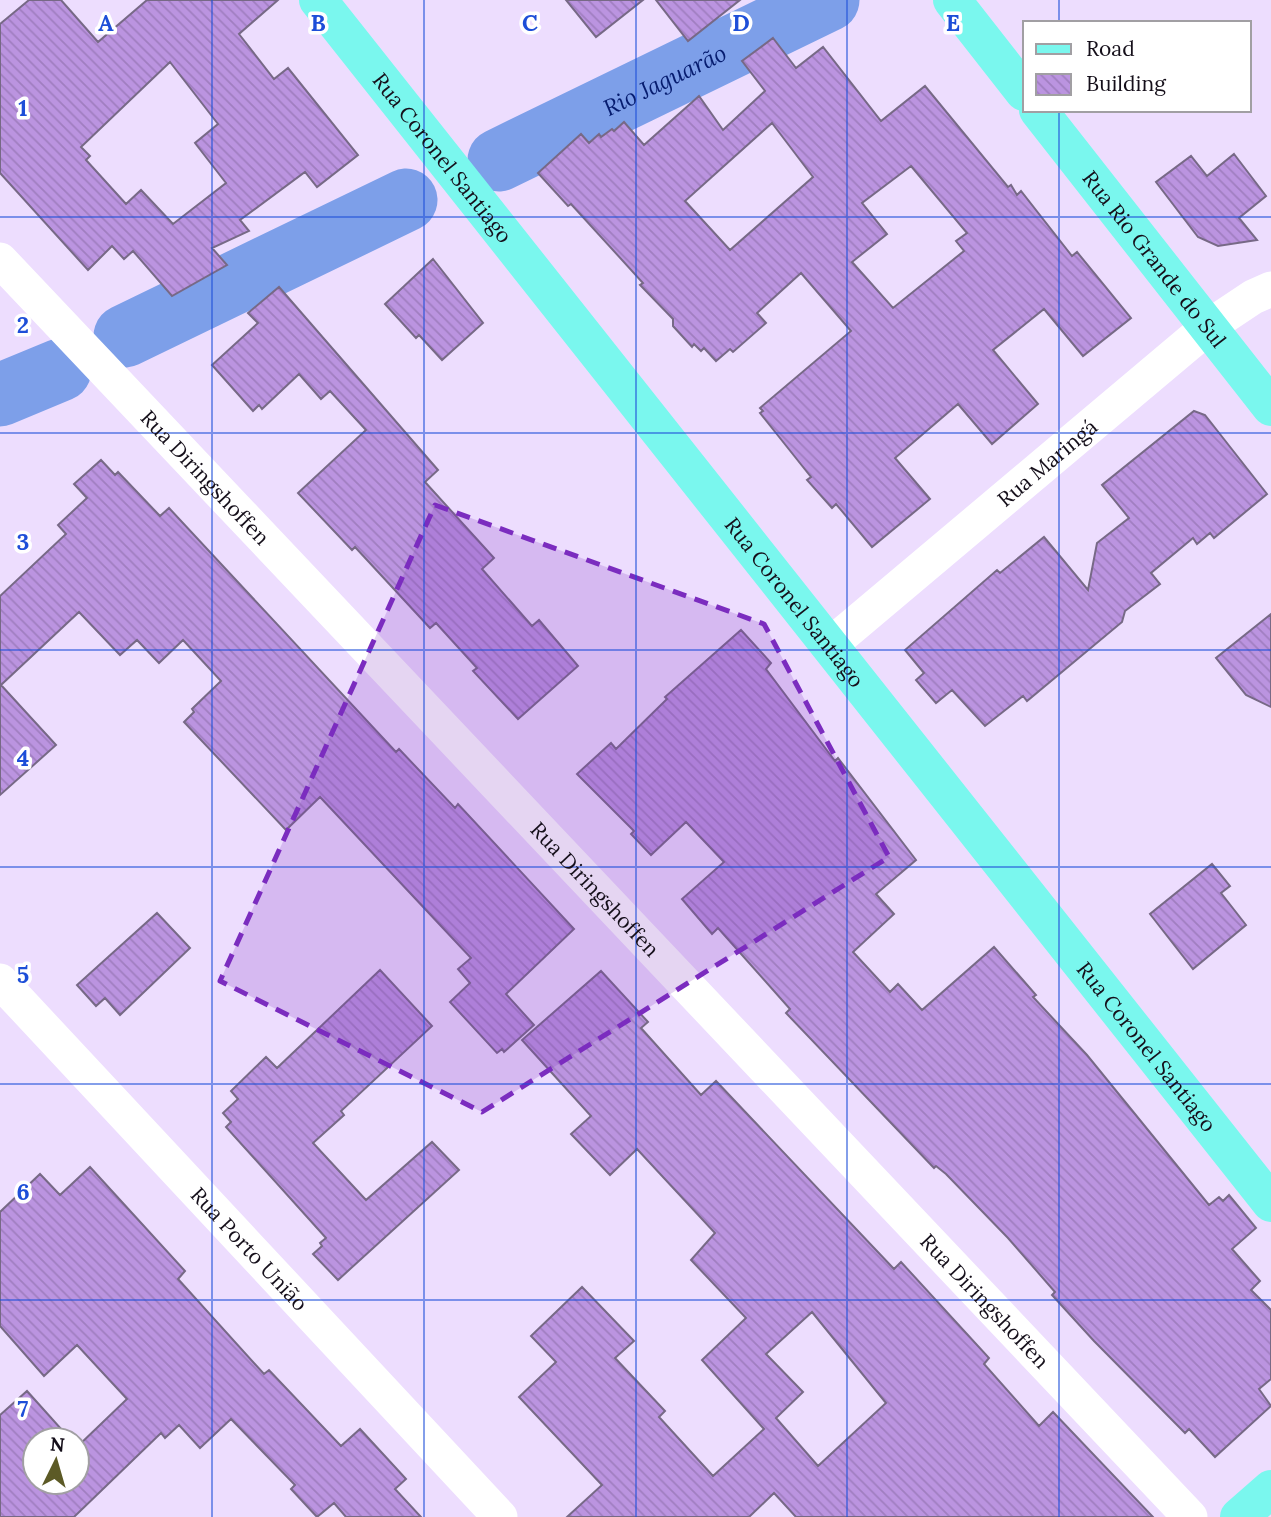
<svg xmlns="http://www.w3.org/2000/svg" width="1271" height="1517" viewBox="0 0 1271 1517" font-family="Lora,serif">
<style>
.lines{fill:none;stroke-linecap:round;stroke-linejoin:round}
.river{stroke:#7d9fe9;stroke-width:63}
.building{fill:url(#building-back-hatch);stroke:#776986;stroke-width:2;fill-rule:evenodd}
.minor{stroke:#fff;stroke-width:35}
.major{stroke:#7af7ee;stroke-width:38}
.marked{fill:#7b2cbf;fill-opacity:0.2;stroke:#7b2cbf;stroke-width:5;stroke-dasharray:14 9;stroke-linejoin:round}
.grid{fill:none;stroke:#1d4ed8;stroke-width:2;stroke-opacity:0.55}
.labels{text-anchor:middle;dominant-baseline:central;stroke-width:7;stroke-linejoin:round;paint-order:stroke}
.street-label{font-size:21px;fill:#150f1a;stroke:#fff}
.water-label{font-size:23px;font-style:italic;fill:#061c6f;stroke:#fff}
.grid-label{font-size:23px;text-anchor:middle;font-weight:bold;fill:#1d4ed8;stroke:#fff;stroke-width:7;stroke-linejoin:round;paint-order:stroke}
</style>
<defs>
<pattern id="building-back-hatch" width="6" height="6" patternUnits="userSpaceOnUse" patternTransform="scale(1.75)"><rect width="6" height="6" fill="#bb94e0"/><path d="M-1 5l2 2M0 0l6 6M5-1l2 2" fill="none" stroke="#a07ec0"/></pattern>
</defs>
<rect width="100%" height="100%" fill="#edddfe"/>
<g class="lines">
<g class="river">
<path id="s1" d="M499,160L828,0"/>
<path d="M125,336L406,200"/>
<path d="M0,395L60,370"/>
</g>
</g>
<path class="building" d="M29,0H61L98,42L147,0H278L239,34L274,79L288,68L358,155L317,187L305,172L240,220L249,231L212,248L227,265L172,296L133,251L124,259L112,246L88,270L0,173V24ZM170,62L218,124L195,143L226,183L173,224L141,190L126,204L86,160L90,156L81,147Z
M566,0H643L596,37Z
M656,0H740L688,41Z
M773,38L796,68L823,47L881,121L925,86L1008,187L1011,185L1017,195L1021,191L1072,256L1077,252L1131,318L1083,356L1044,309L993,350L1038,404L992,444L958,404L895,458L930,499L872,547L836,504L832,508L807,480L811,477L760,413L763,411L760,408L851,331L801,273L757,313L766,323L733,352L730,349L716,361L704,348L701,351L694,344L692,347L673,326V319L640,285L643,283L571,204L568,206L538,173L581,134L589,143L599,134L601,137L612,129L614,131L624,122L644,145L699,96L723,130L765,91L742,61ZM772,123L813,177L730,250L685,201ZM911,166L967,233L956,241L964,251L893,308L852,262L887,234L862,203Z
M1234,154L1266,196L1239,218L1257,240L1218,246L1198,237L1156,182L1191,156L1207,176Z
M433,259L483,323L442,360L419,335L416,338L385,304Z
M279,287L438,470L425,482L494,558L482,569L532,626L539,620L578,666L518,719L473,671L477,668L436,623L430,628L355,547L352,550L298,493L366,430L330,391L321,399L299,374L262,409L259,405L253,411L212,365L258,323L248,313Z
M1194,411L1205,415L1267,494L1214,538L1210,533L1197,544L1193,538L1151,573L1160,584L1125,611L1122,622L1027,701L1023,696L985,726L952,690L936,703L916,680L924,673L905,650L997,570L1000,573L1044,537L1088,590L1097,543L1129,518L1102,485Z
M101,460L115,475L118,472L160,516L169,508L396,752L399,749L455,808L458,804L574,929L506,994L534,1025L504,1052L502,1049L497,1053L450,1002L470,983L458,969L471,958L320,797L286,830L184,722L194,712L192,709L221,681L183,640L159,663L137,640L120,655L79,612L1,685L56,745L0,795V596L66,534L58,525L87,498L74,484Z
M1271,614V707L1246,695L1216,658Z
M741,630L771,663L766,669L835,761L838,758L916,860L876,894L894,914L853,952L890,992L898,984L922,1010L994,947L1036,995L1033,997L1087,1055L1209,1205L1219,1197L1223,1201L1229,1195L1256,1228L1232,1249L1260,1281L1251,1290L1271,1310V1379L1259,1389L1271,1406L1215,1457L1189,1429L1185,1433L1094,1341L1052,1295L1055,1292L1008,1238L946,1174L936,1166L934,1168L786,1013L790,1009L718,928L712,934L682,899L724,862L686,822L651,855L631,834L634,831L577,774L611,743L616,749L667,699L665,697Z
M1212,864L1230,886L1221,893L1246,925L1193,969L1150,914Z
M157,913L190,948L120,1015L105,998L96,1006L77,985Z
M380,970L432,1026L341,1111L344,1115L313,1143L366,1200L432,1142L459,1170L338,1280L313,1254L322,1246L320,1243L326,1238L226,1127L231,1122L223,1113L238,1099L231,1091L266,1057L277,1068Z
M601,971L648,1022L641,1028L701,1095L716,1081L894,1269L901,1262L989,1358L984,1364L1039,1426L1053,1412L1153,1517H796L774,1493L749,1517H567L602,1485L519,1397L556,1362L531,1336L582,1287L634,1341L615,1358L665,1411L659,1417L713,1476L764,1429L702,1360L746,1318L691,1260L715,1233L637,1149L610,1175L571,1134L591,1116L522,1040ZM812,1312L886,1403L818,1466L776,1418L803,1392L766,1354Z
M90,1167L185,1271L178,1279L264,1374L269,1370L341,1446L360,1429L406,1479L395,1489L421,1517H346L334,1503L317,1517L291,1489L295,1485L231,1419L200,1448L179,1425L165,1438L161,1433L74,1517H0V1415L27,1391L71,1440H35V1482H77V1447L127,1399L77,1345L44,1376L0,1326V1212L40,1174L60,1195Z"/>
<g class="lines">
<g class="minor">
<path id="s2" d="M0,260L1190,1517"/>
<path id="s3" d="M829,646L1208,327L1253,297L1271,289"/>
<path id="s4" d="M0,981L500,1517"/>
</g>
<g class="major">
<path id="s5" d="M318,0L1271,1203"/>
<path d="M952,0L1024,92"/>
<path id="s6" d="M1038,110L1271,407"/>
<path d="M1239,1517L1271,1489"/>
</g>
</g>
<path class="marked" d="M435,505L764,624L889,857L482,1112L220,981Z"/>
<path class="grid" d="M212,0V1517M424,0V1517M636,0V1517M847,0V1517M1059,0V23M1059,110V1517M0,217H1271M0,433H1271M0,650H1271M0,867H1271M0,1084H1271M0,1300H1271"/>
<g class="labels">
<g class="street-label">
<text stroke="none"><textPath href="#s5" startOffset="201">Rua Coronel Santiago</textPath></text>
<text stroke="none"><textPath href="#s6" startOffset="189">Rua Rio Grande do Sul</textPath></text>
<text stroke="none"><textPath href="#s3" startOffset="285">Rua Maringá</textPath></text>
<text stroke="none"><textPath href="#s2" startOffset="299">Rua Diringshoffen</textPath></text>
<text stroke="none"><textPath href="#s5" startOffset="768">Rua Coronel Santiago</textPath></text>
<text stroke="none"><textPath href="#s2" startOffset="866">Rua Diringshoffen</textPath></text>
<text stroke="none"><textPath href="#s5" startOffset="1335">Rua Coronel Santiago</textPath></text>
<text stroke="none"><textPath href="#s4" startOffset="366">Rua Porto União</textPath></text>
<text stroke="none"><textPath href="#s2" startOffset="1433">Rua Diringshoffen</textPath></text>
</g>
<g class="water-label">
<text stroke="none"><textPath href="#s1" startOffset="184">Rio Jaguarão</textPath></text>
</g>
</g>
<g class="grid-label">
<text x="106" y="31">A</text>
<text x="318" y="31">B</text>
<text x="530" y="31">C</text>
<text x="741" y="31">D</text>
<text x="953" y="31">E</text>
<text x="23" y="116">1</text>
<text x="23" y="333">2</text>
<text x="23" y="550">3</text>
<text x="23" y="766">4</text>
<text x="23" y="983">5</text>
<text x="23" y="1200">6</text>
<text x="23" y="1417">7</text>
</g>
<rect x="1023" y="21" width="228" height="91" fill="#ffffff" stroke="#a19fa3" stroke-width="2"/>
<rect x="1036" y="44" width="35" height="10" fill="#7af7ee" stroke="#a19fa3" stroke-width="2"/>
<text x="1086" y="56" font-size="21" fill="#150f1a">Road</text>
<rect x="1036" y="74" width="35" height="21" fill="url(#building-back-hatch)" stroke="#a19fa3" stroke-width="2"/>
<text x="1086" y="91" font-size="21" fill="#150f1a">Building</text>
<g transform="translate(56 1461) rotate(5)"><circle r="33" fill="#ffffff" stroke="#a19fa3" stroke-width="2"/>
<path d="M0-5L12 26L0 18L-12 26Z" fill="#5c5a26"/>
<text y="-10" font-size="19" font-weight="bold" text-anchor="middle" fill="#150f1a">N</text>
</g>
</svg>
